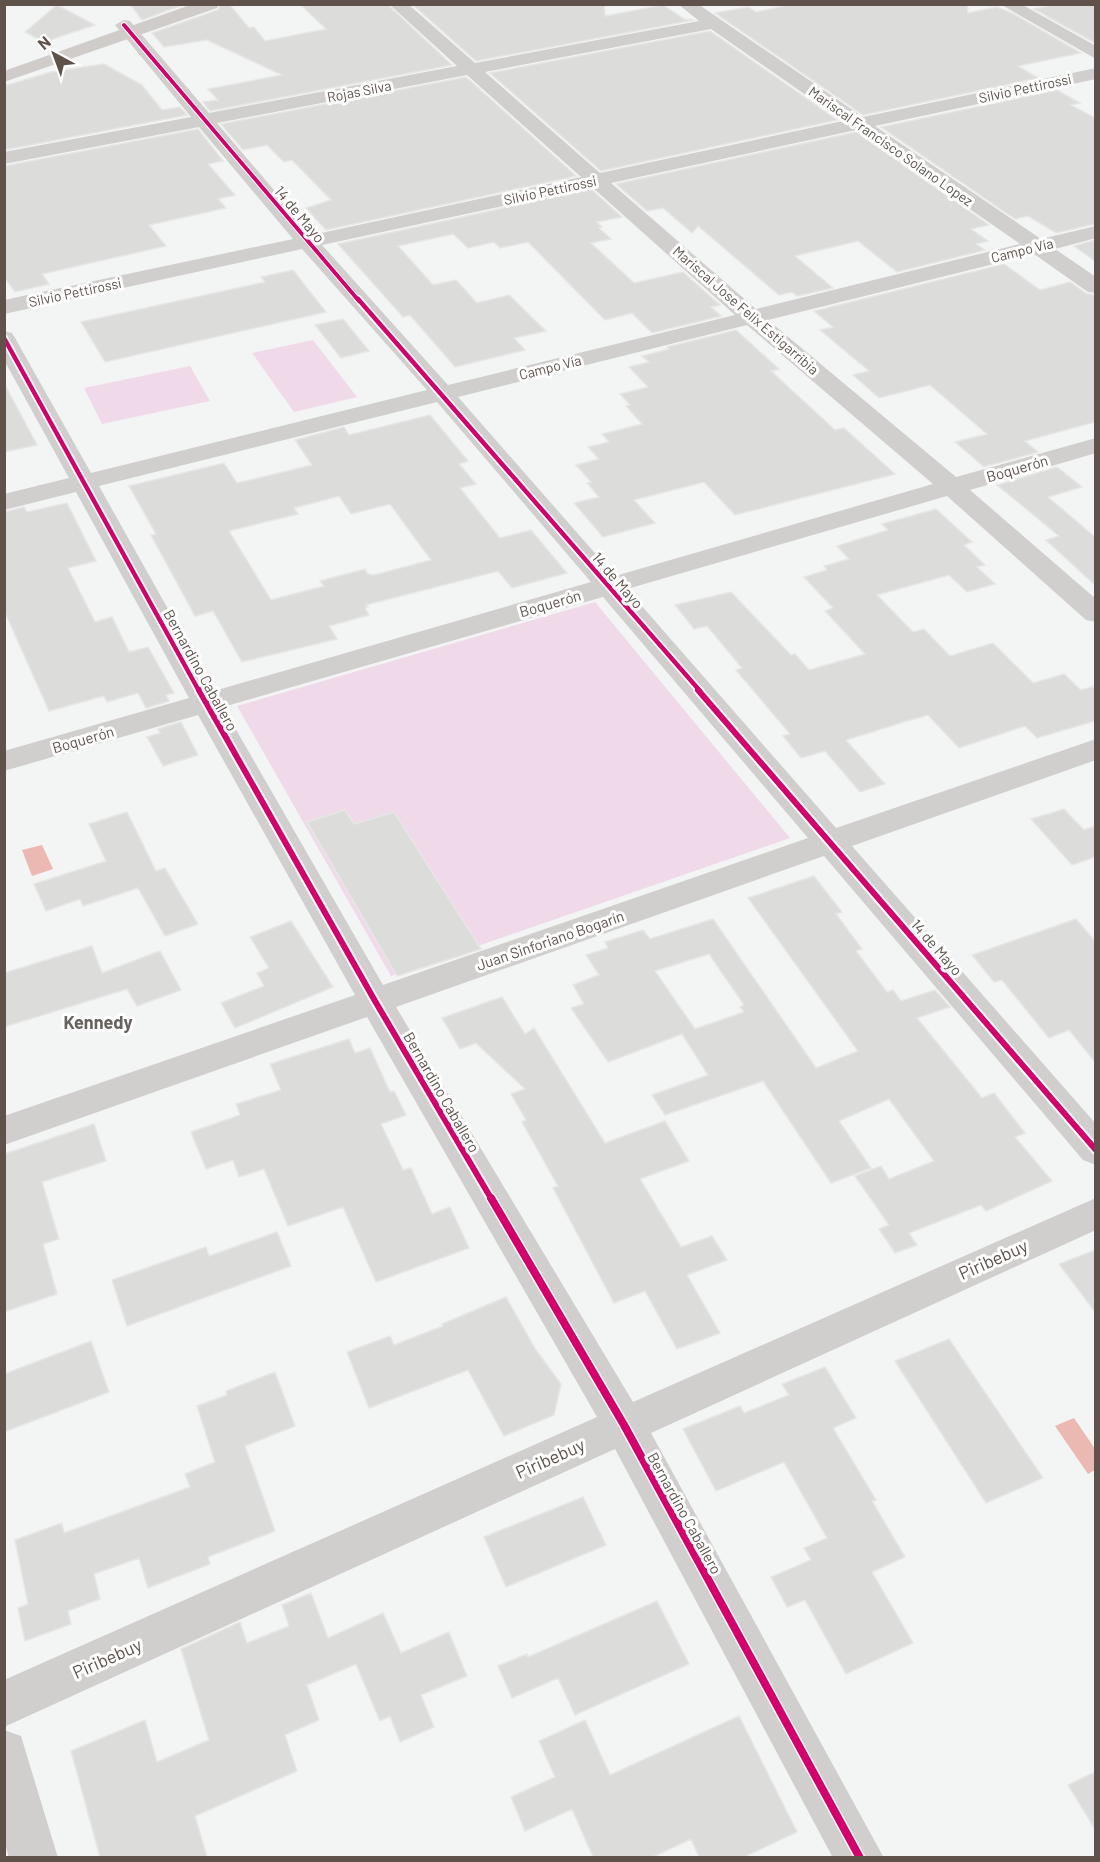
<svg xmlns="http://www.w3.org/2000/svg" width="1100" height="1862" viewBox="0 0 1100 1862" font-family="Barlow,sans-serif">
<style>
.green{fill:#f0daea}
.water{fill:#ebb8b2}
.building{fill:#dcdcdb;stroke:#e6e6e5;stroke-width:1.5;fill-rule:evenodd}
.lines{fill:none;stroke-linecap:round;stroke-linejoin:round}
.minor{fill:#d1cfcd;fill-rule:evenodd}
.major{fill:#d0ccca;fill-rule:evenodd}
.cycleway-far3-casing{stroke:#fff;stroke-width:6}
.cycleway-far2-casing{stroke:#fff;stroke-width:8}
.cycleway-far1-casing{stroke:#fff;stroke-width:10}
.cycleway-casing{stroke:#fff;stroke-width:11}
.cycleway-far3{stroke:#d6006c;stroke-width:4}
.cycleway-far2{stroke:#d6006c;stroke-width:4.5}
.cycleway-far1{stroke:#d6006c;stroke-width:6}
.cycleway{stroke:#d6006c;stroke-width:8}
.labels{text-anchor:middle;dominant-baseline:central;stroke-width:6;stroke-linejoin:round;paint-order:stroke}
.far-street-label{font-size:14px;fill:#5f524b;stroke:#fff}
.street-label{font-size:15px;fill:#5f524b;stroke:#fff}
.quarter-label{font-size:18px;font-weight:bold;fill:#67635f;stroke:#fff}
.near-street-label{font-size:18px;fill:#5f524b;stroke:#fff}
</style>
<rect width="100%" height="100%" fill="#f3f4f4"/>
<path class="green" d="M313,340L357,397L294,412L252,353Z
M190,366L210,401L102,424L84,388Z
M595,602L790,838L391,976L237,706Z"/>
<path class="water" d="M42,845L53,869L32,876L22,850Z
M1074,1418L1095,1449V1470L1088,1474L1055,1426Z"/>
<path class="building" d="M130,4H185L142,20Z
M221,4H229L249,28L254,27L265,41L326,29L300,4H387L452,65L210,111L203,102L218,100L208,89L282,75L207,40L164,47L152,33L218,10Z
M412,4H604L605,16L663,5L684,19L694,20L476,61Z
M794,4H967L968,13L996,7L1012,13L1081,53L1018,66L1038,78L863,115L715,13L748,7L756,12Z
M1057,4H1095V43L1034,9Z
M57,5L95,25L44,42L25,32Z
M710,31L837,120L601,171L490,73Z
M104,64L142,85L162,110L180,107L187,115L4,150V86L51,72Z
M466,77L576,176L326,230L306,208L331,200L292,160L284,162L267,145L243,150L221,124Z
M1057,90L1080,103L1071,105L1095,118V224L1056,233L1028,216L1015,219L881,127Z
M198,129L223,161L208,164L235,195L218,199L226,208L149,225L166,246L42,274L49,284L15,292L4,277V166Z
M856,132L989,225L971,229L988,241L976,244L985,250L897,272L858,241L795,256L833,288L797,296L792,292L779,295L698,226L692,233L663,208L647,211L616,184Z
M591,189L622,217L597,222L602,227L599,228L611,239L591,243L634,283L683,272L720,305L711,307L721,316L652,333L632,313L605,320L528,242L500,248L494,242L468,248L453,234L398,246L433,285L456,280L477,303L509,295L546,331L514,338L525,350L455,367L410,315L403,317L338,244Z
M1095,240V261L1074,246Z
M1004,264L1040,290L1070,282L1087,294L1095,295V422L1025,441L1038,452L984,467L955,442L987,434L930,385L879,398L853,375L869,371L820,330L833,327L814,311Z
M293,270L326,312L105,362L81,322L265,282L261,277Z
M343,319L369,351L341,358L315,325Z
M736,330L779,369L771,371L835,430L844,428L895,474L735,515L704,482L634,500L655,523L603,537L574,503L599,497L587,483L591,482L576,465L599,459L588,447L609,442L602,434L642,424L626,406L630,405L620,394L648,387L629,367L649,362L642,356L669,349L667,347Z
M4,383L37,445L4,452Z
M430,415L468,461L459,464L476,484L460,488L500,538L531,530L567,573L512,588L498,571L366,605L368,607L365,608L369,615L329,626L337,639L242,662L213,611L195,616L151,535L156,534L129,486L224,463L237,483L312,465L295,440L344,427L349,435ZM339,496L351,514L390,504L431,560L374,575L368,574L365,569L320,581L324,586L271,600L229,531L298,514L294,508Z
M1057,467L1082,487L1048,497L1095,537V585L1046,540L1059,536L997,485Z
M67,503L96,561L68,568L95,622L112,617L129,652L148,647L174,693L166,695L169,701L146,708L138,693L107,702L104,696L49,711L4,610V512L24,507L27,512Z
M936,509L972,542L964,545L985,565L977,567L995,584L967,592L949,575L877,595L913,632L924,629L950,656L993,643L1033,683L1064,674L1081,690L1095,686V721L1037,738L1025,726L959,748L928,715L907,721L846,740L885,784L860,792L825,751L801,758L783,736L790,734L736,670L742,668L707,626L694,629L675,605L731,592L791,655L795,654L809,670L865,654L825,611L833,608L804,577L827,570L824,566L849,559L837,546L888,530L882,524Z
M181,722L198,755L163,766L147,737L160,733L158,729Z
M1064,809L1084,830L1095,826V857L1072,865L1031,819Z
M345,810L354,824L394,812L481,949L397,976L307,822Z
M127,812L156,871L165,868L198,924L165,936L138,888L83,906L80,899L46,911L34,884L106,861L89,824Z
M814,876L842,912L836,914L862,949L856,951L887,992L893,990L901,1001L935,990L950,1007L917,1018L982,1098L994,1093L1025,1133L1015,1137L1052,1181L986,1211L981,1205L909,1233L917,1245L895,1253L879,1229L889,1225L855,1176L881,1166L889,1179L934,1161L889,1099L839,1121L871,1168L831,1183L763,1081L665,1115L652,1095L708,1075L682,1034L608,1062L571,1008L584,1004L573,985L599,975L586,955L608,948L605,942L643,930L650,939L713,919L816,1068L858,1051L748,898ZM709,954L744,1005L740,1007L744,1012L695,1029L655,971Z
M1076,919L1095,941V1062L1069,1030L1049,1038L1002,980L994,982L972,955Z
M291,921L333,987L235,1028L221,1003L264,986L257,973L269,968L250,937Z
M92,946L102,973L160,951L181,990L137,1006L127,989L4,1027V973Z
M502,997L525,1034L534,1028L605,1143L665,1121L689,1161L640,1179L681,1247L712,1236L727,1260L687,1275L720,1333L677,1349L645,1291L614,1303L553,1188L558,1186L522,1122L526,1120L511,1094L525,1089L476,1043L460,1049L442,1018Z
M349,1039L355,1053L370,1048L390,1092L394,1091L406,1115L381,1124L403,1170L411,1168L432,1214L450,1207L469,1248L376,1282L343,1207L288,1226L264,1169L239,1177L233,1160L206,1169L191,1132L240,1115L236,1104L281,1090L270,1064Z
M94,1124L106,1161L42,1182L59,1239L43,1244L57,1294L4,1312V1154Z
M277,1232L291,1266L127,1326L112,1280L206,1247L209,1256Z
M1095,1250V1312L1059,1264Z
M506,1297L536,1350L561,1384L554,1415L504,1436L468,1370L369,1408L347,1352L390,1336L394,1345L443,1326L442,1324Z
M949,1339L1043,1478L986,1503L895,1361Z
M91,1341L109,1392L4,1432V1374Z
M825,1367L856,1418L833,1428L876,1500L872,1501L905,1557L872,1572L913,1643L846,1674L805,1600L787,1607L771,1577L811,1560L804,1548L827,1538L784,1462L716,1491L683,1429L740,1406L744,1413L789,1395L782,1384Z
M275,1372L295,1426L245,1446L275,1531L208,1557L210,1564L148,1588L139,1558L94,1574L100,1599L68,1611L71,1624L25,1641L18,1608L28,1604L15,1540L62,1523L64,1533L190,1487L185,1474L215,1462L197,1406L227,1395L226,1391Z
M583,1497L606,1545L506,1587L484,1537Z
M311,1593L328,1638L383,1613L401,1653L449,1632L467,1676L421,1695L434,1727L400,1742L390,1716L380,1721L356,1664L307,1685L319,1720L285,1735L297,1771L195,1816L207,1857H100L71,1751L145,1720L157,1762L209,1740L181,1649L240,1622L247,1643L289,1626L282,1605Z
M657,1601L689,1664L575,1715L558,1678L512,1698L498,1666L527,1654L528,1657Z
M739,1716L797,1832L744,1857H699L691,1839L653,1857H593L572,1809L525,1831L511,1797L555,1777L539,1741L585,1720L610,1775Z
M1095,1772V1829L1068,1785Z"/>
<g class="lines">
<path class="minor" d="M389,4H408L475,63L699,21L678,4H698L863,117L1096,68V79L875,126L1041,239L1096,226V238L1055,249L1096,277V293L1088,292L1034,254L768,320L956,477L1096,438V453L970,490L1096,599V622L1086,620L947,496L627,589L836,828L1096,739V760L852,846L1096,1124V1165L1083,1160L824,856L396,1007L633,1402L1096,1198V1230L651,1433L884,1858H833L615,1449L4,1727V1680L597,1417L367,1017L4,1145V1116L355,995L198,715L4,771V751L189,698L76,492L4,510V494L69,478L4,360V331L12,333L15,338L91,473L427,390L302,249L4,314V300L293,239L199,127L4,164V152L191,117L115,25L124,20L130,21L209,113L457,66ZM711,29L843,121L600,173L485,72ZM467,75L581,177L312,235L217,123ZM856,130L1020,244L756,309L611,183ZM592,187L735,315L448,385L322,245ZM747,325L933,484L615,576L458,397ZM437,402L591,582L214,691L99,486ZM603,597L808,838L383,985L223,707Z
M1000,4H1021L1096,46V59Z
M4,1730L21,1736L58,1858H9L4,1840Z"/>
<path class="major" d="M193,4H219L217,8L4,82V71Z"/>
<defs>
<path id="cycleway-far3" d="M124,25L359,301"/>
<path id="cycleway-far2" d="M358,299L700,691
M4,338L199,691"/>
<path id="cycleway-far1" d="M199,690L375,1001L492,1200
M698,690L1096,1150"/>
<path id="cycleway" d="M491,1198L624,1425L860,1858"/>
</defs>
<use href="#cycleway-far3" class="cycleway-far3-casing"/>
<use href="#cycleway-far2" class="cycleway-far2-casing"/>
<use href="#cycleway-far1" class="cycleway-far1-casing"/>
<use href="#cycleway" class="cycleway-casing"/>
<use href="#cycleway-far3" class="cycleway-far3"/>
<use href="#cycleway-far2" class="cycleway-far2"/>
<use href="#cycleway-far1" class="cycleway-far1"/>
<use href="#cycleway" class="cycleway"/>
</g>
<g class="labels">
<g class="far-street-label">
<text transform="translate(1025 88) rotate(-12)">Silvio Pettirossi</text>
<text transform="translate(359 91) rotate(-11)">Rojas Silva</text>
<text transform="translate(891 146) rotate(35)">Mariscal Francisco Solano Lopez</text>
<text transform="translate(550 190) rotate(-12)">Silvio Pettirossi</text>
<text transform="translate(1022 250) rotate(-14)">Campo Vía</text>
<text transform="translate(75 292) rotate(-12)">Silvio Pettirossi</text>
<text transform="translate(746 310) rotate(41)">Mariscal Jose Felix Estigarribia</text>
<text transform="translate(550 367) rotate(-14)">Campo Vía</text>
</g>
<g class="street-label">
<text transform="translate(300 214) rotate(50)">14 de Mayo</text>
<text transform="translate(1017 468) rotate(-16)">Boquerón</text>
<text transform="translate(618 580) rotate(49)">14 de Mayo</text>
<text transform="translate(550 603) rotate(-16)">Boquerón</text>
<text transform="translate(201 670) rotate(61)">Bernardino Caballero</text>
<text transform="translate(83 739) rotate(-16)">Boquerón</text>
<text transform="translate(550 940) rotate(-19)">Juan Sinforiano Bogarín</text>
<text transform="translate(937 947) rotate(49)">14 de Mayo</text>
<text transform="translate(442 1092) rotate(60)">Bernardino Caballero</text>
<text transform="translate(685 1513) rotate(61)">Bernardino Caballero</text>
</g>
<g class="quarter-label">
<text x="98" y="1022">Kennedy</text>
</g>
<g class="near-street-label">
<text transform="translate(993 1259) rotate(-24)">Piribebuy</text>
<text transform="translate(550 1458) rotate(-24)">Piribebuy</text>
<text transform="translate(107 1658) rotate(-24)">Piribebuy</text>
</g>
</g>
<rect width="1100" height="1862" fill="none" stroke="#5f524b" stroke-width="12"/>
<g transform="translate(54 54) rotate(319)" stroke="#ffffff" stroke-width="4.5" paint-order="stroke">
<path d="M0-4.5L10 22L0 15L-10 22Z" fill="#5f524b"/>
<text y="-9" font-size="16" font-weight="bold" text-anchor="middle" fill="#5f524b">N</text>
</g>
</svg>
